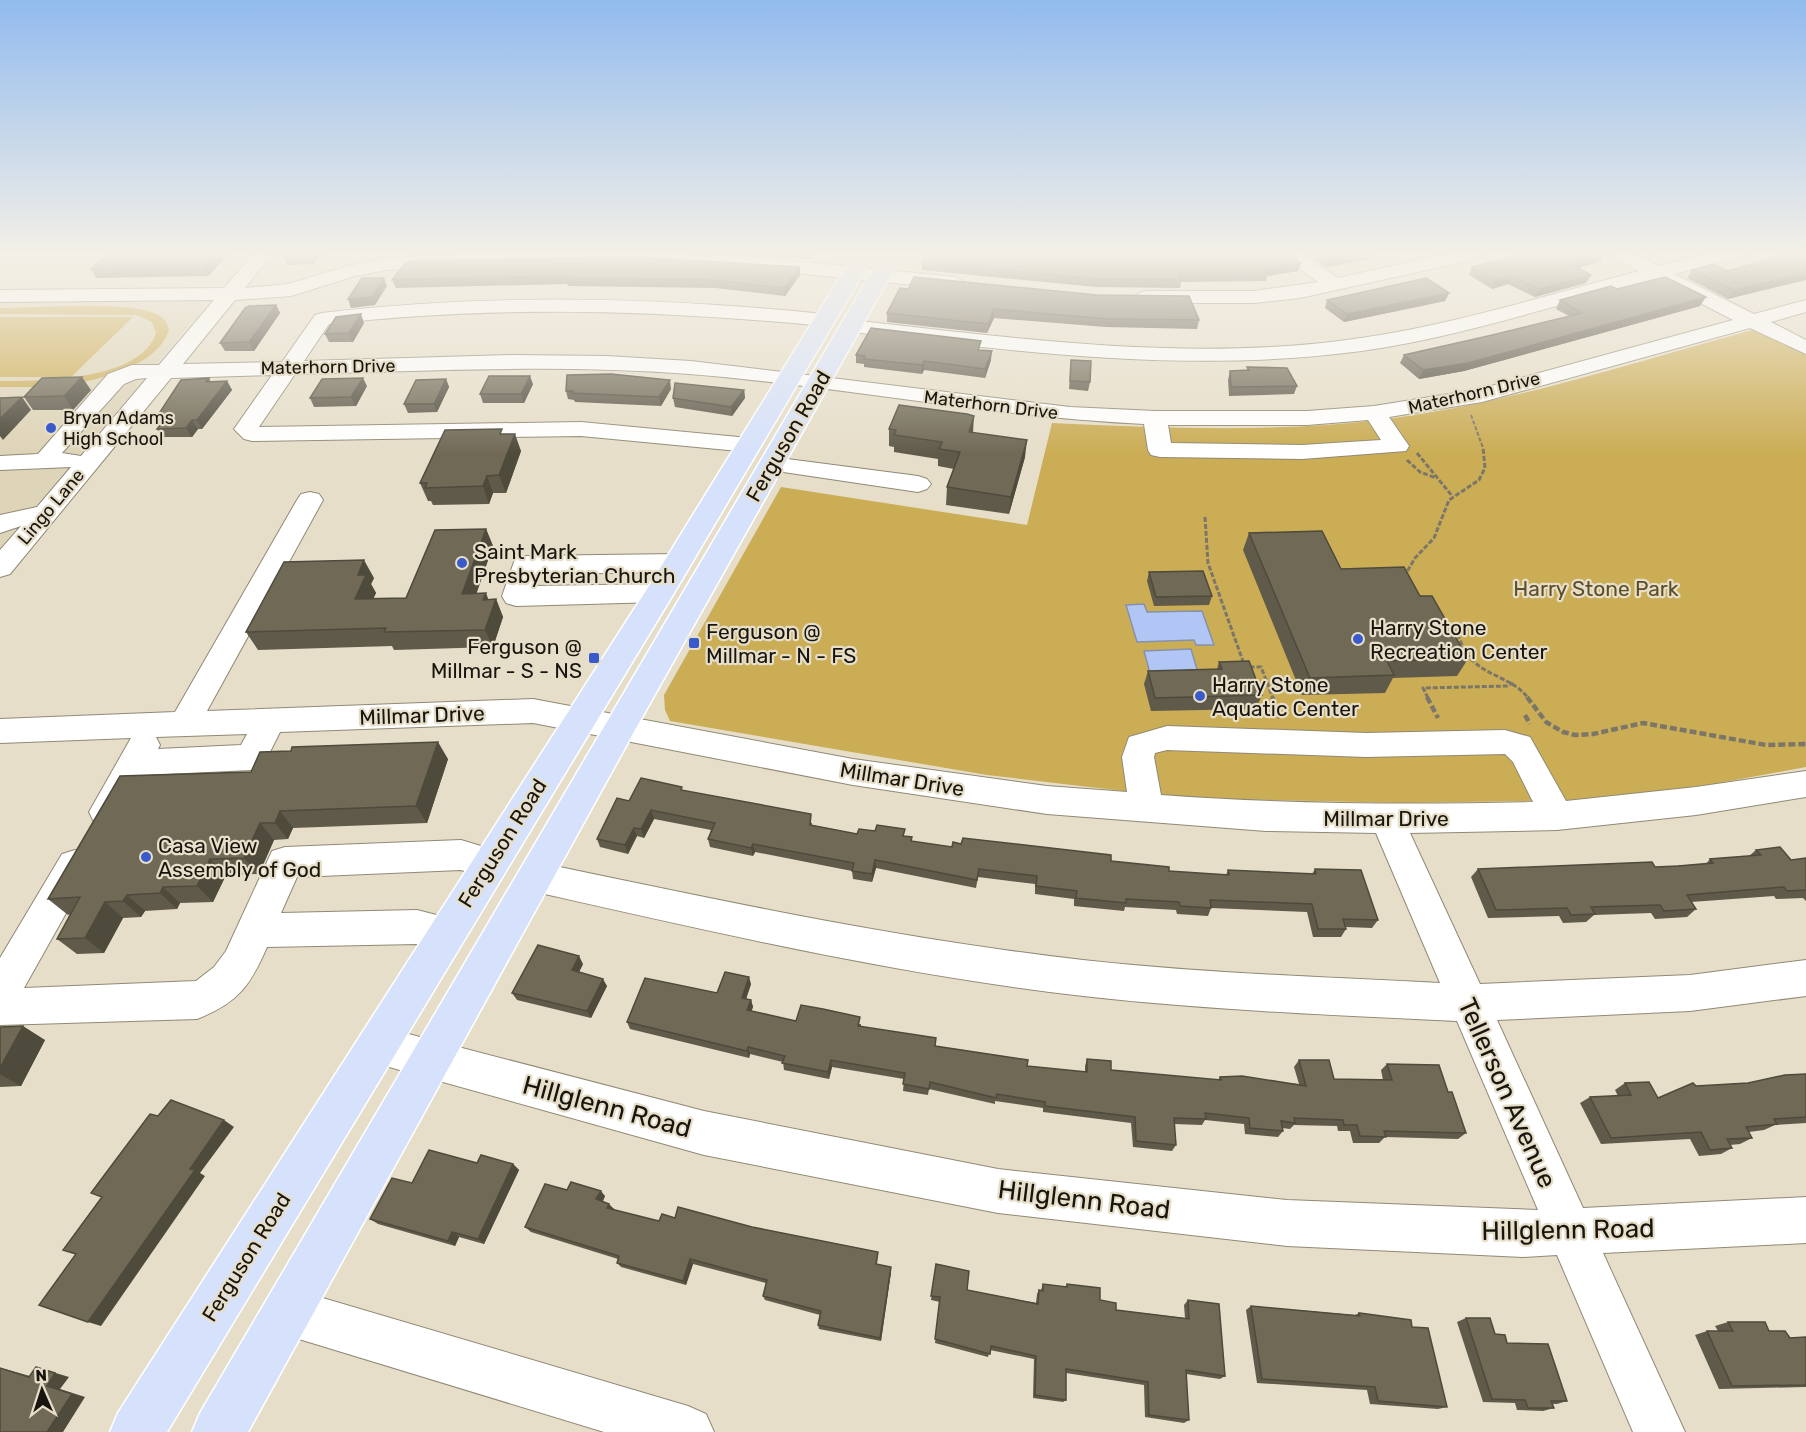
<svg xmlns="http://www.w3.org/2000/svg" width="1806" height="1432" viewBox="0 0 1806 1432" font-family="Rubik,sans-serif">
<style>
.built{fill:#ded4b8}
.green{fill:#cbad56}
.water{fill:#b2c6f6;stroke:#8491b0;stroke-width:1.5}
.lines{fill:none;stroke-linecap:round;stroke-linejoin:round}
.minor-casing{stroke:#908975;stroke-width:2}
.major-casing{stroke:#fff;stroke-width:3}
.path-far2{stroke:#7c7668;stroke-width:2;stroke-dasharray:4 2;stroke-linecap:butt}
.path-far1{stroke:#7c7668;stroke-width:3;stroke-dasharray:5 2;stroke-linecap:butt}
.path{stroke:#7c7668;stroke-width:4.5;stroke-dasharray:7 3;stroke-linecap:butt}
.minor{fill:#fff;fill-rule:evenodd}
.major{fill:#d6e2fb;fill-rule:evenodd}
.wall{fill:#605a4a}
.shaded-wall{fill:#4e4a3c}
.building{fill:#706956;stroke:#4e4a3c;stroke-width:1.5}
.poi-dot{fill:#385acb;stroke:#e6dec9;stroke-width:2}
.labels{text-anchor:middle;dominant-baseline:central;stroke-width:4.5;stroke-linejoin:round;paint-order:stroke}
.far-street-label{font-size:18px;fill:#18150e;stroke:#e6dec9}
.far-poi-label{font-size:18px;fill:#18150e;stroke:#e6dec9;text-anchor:start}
.street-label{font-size:21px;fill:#18150e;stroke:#e6dec9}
.poi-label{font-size:21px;fill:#18150e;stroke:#e6dec9;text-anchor:start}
.park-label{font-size:21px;fill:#5b4d26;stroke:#e6dec9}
.near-street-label{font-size:26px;fill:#18150e;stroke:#e6dec9}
</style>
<rect width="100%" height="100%" fill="#e6dec9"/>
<path class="built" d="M0,302H197L207,305L0,548Z"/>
<path class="green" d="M0,308C36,308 124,301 154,313C163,317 167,321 169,330C159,363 108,377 79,383L74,387H0V381C40,381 141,381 156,333L152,322L136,315L0,314Z
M0,317H133L71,377H0Z
M1752,330L1764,332L1806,353V767L1708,785L1583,800L1402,803L1184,798L987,775L670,721L665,710L664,695L781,487L1027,525L1052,423C1164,428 1276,433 1387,419C1511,403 1632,363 1752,330Z"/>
<path class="water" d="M1144,604L1147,612L1202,611L1214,645H1196L1194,640L1137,642L1126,605Z
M1191,649L1199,676L1151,677L1144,651Z"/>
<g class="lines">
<defs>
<path id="minor" d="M254,253H273L245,288L288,284L344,267L386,258L490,253L730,255L956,277L966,283L956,289L730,267L638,263L514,264L386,270L355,276L291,296L235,300L183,364L282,362L315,315L322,313C490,293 656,297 824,314L831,316L834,320L831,324L824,326C658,310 494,305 329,324L304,361L514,355L606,356L691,361L1070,407L1155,411H1307L1374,406L1480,389L1733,320L1654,279C1550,306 1444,343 1336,354C1175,372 1012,351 852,332L845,330L842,326L845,322L852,320C1013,338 1178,361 1339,341C1441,329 1540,297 1639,271L1608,253H1633L1659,266L1711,253H1746L1744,257L1674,274L1754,314L1806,300V312L1771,322L1806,340V354L1750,328L1482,402L1389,417L1409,446L1406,451L1302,459L1160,457L1151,455L1148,450L1144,424C992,417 841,386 689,374C558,364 426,371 295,374L259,427L581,422L749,438L757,440L761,445L757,450L749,452L581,436L252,441L244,439L234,429L272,375L171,378L10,574L0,577V550L21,526L0,533V515L37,507L71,467L0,470V456L38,454L108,374L132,365H159L214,300L0,302V290L224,288ZM147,378L81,456L62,453L124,384L136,379ZM1368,420L1381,440L1302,445L1171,443L1168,425H1307Z
M1277,253H1300L1338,278L1449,253H1486L1477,259L1300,298L1254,303H1146L1139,301L1136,297L1139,293L1146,291H1254L1318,282Z
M772,457L918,476L927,479L931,484L927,489L918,492L763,469L760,464L763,459Z
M310,492L319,494L323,500L207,711L533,699L853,759L1047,786L1127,792L1122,757L1129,737L1167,726L1366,733L1505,730L1530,737L1566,801L1696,787L1806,771V797L1696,815L1557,830L1410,833L1480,984L1690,975L1806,960V996L1690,1011L1497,1020L1583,1208L1806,1197V1243L1603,1253L1685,1432H1633L1557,1255L1523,1257L1287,1246L998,1213L704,1155L364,1060L358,1046L364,1032L378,1026L704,1111L998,1169L1287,1200L1538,1210L1457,1021C1332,1015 1207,1010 1083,996C898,975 717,933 536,892L523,888L518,877L523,866L536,862C717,900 898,939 1083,960C1201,973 1321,977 1440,983L1376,833L1266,831L1047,814L853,785L533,723L280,732L263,766L251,770L144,775L118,822L106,826L94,822L89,812L131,738L0,743V719L175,712L297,500L301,494ZM247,734L241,745L158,749L160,745L156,737ZM1167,750L1366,757L1505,754L1513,762L1533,802C1408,805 1285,804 1161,795L1154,757L1155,753Z
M677,554L687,557L691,563L687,569L677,572L536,574L533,586L659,584L669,586L673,593L669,600L659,602L516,606L506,603L502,596L515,559L525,556Z
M461,840L501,852L506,863L501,874L488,878L461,870L297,877L281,913L417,910L460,921L466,933L460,945L447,950L417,944L267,947C250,986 238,1003 197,1019L0,1025V958L62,854L75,850L88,854L93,865L24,988L196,981L214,967L226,951L272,851L285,847Z
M289,1288L688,1406L706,1414L714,1432H604L289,1336L272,1329L265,1312L272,1295Z"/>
<path id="major" d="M855,253H875L674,593L167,1432H110L118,1413L649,586Z
M883,253H903L631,737L248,1432H192L200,1413Z"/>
</defs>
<use href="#minor" class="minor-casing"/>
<use href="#major" class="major-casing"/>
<path class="path-far2" d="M1471,415L1483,448"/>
<path class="path-far1" d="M1417,453L1453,497
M1407,460L1420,472L1436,478
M1205,517L1208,563L1245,667H1261L1273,698
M1404,577L1415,558L1434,538L1449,500L1479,480L1485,468L1483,447
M1443,619C1462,632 1459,648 1473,661C1490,677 1514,679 1528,698
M1428,698L1423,688L1507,686L1513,683"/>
<path class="path" d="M1272,697L1280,718
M1427,697L1438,718
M1527,697L1546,722L1563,732L1575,735L1593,734L1643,723L1766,745L1806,744
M1525,715L1530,724"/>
<use href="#minor" class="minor"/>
<use href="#major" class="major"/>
</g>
<path class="wall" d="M110,253H230L208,276L96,278L91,269Z
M287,253H323L313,264L287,265L284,257Z
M719,253H815L811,259Z
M1305,253H1372L1369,259L1326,267Z
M1801,253L1728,299L1687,278L1692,270L1727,271Z
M1604,254L1600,262L1577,268L1591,275L1586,283L1535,297L1508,284L1492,289L1469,275L1472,267Z
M406,262L800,275L785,296L715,288L568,286L567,284L396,288L392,280Z
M922,262L1301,263L1298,271L1267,276L1266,281L1181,282L1180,288L1096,287L922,270Z
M900,288L1199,320L1197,329L1106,327L994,318L987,333L887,322V313Z
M1617,289L1700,306L1464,371L1419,379L1400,363L1404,355L1488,336L1569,316L1556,309L1560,300Z
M1449,293L1445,301L1344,322L1325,308L1327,300Z
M276,305L280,313L254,351H225L220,343Z
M364,323L353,342H329L325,334Z
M980,350L991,360L985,378L924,370L922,374L864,367V364L856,363V355Z
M1071,360L1090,382L1088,391L1069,389Z
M1247,367L1297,386L1294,394L1229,396L1228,380L1230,371L1247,370Z
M209,378L211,382L227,381L232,390L202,429H198L192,437H163L157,429L163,422L158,415Z
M446,379L449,387L437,412L408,413L404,404Z
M533,384L524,403H483L480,394Z
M367,386L356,406L314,407L310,398Z
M671,389L661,406L575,402L574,400L568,399L566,391Z
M91,390L73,410H33L24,397Z
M744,390L745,398L732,416L675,407L673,398Z
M889,429L973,433L1025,457L1009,514L946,505L947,487L954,469L938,466V459L894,452V447L889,446Z
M504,434L521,451L506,493H493L489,504L433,505L431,501H428L420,483Z
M486,529L493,546L476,594L488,599H496L503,617L493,647L394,650L392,646L258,650L246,632L374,578L371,584L376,593L373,598H406Z
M1249,533L1341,569L1420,596L1468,659L1457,676L1393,678L1385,693L1302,695L1243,550Z
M1149,572L1212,596L1209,605L1154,606L1147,581Z
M1219,662L1262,695L1256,709L1151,711L1144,684L1148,671L1217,669Z
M448,759L427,823L293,828L288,839L274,840L259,874L226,875L213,902L180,903L177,909L145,911L141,917L123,918L104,953L77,954L57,939L70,914L68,915L48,899L251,772Z
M683,790L812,823V825L857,834L905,836L911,841L952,847L961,844L1111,861L1169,871L1226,875L1228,870L1312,874L1315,869L1378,920L1372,928L1346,927V929L1341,937H1313L1307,912L1211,908L1208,916L1177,914L1176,910L1125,907L1124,911L1074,906V899L1035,894V884L978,877L976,888L876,868L872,882L853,879L852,871L755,852L753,856L710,847L708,839L711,830L654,819L644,838L637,836L628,854L600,847L597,839L629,801Z
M1756,850L1791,860L1806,858V901L1803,898L1776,899L1774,896L1691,902L1696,909L1687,917L1655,919L1651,913L1594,915L1586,922L1563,923L1559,916L1488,918L1471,877L1478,869L1655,867L1706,864L1710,859L1749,856Z
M583,964L579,972L607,986L591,1018L517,1000L512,993Z
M751,984L746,999L751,1000L753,1007L751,1011L796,1021L861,1024V1026L936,1046L1027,1066L1085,1072V1066L1087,1059L1111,1070L1218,1080L1220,1077L1299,1084L1294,1067L1299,1060L1334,1079L1383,1080L1381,1070L1387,1064L1448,1092L1466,1133L1458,1139L1385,1137L1379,1143H1353L1350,1131H1338L1337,1126L1294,1125L1290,1129L1282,1128L1283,1131L1278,1137L1245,1134L1244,1124L1205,1120L1202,1125L1174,1124L1176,1145L1172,1151L1133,1147L1131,1123L1043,1112V1108L995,1101V1104L929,1089L928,1095L903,1091L904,1079L832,1067L829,1079L784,1070L783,1062L750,1054L749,1058L630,1029L627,1022L717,993Z
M0,1027L45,1040L21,1086L0,1087Z
M1806,1074V1123L1775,1125L1764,1130L1749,1132L1752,1138L1740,1144L1730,1145L1732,1148L1721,1154L1699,1156L1690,1139L1601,1144L1580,1103L1590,1097L1618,1096L1615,1090L1625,1083L1658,1098L1696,1086L1748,1083Z
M477,1163L513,1164L519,1170L484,1244L459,1237L455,1246L378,1224L370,1219L412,1183Z
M567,1190L605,1196L603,1201L614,1209L613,1210L659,1221L675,1218L752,1227L878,1252L877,1264L891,1267V1272L881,1341L819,1329L818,1325L820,1315L765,1300L763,1296L766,1283L693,1264L686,1285L621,1267L617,1263L618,1259L531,1232L525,1227Z
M936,1264L967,1290L1036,1303L1037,1294L1039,1290H1041L1043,1284L1065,1287L1067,1284L1100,1300L1116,1310L1185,1318L1184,1305L1188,1300L1225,1376L1220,1379L1186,1374L1189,1420L1184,1423L1145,1417L1144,1385L1066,1373V1400L1063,1402L1033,1398L1034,1359L990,1350L988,1357L935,1343L940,1302L931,1300Z
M1251,1306L1355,1315L1359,1313L1412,1327L1447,1407L1438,1409L1370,1404L1367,1390L1257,1383L1246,1310Z
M1466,1318L1495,1334L1507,1343L1567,1401L1557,1404H1552L1554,1408L1543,1411L1517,1410L1515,1403L1483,1402L1457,1322Z
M1728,1322L1790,1338L1806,1337V1387L1719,1389L1695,1335L1707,1331H1718L1715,1326Z"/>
<path class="shaded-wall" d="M218,253H230L208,276L204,267Z
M312,253H323L313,264L309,256Z
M811,253H815L811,259Z
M1360,253H1372L1369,259L1326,267L1329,259Z
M1653,253H1663L1651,256Z
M1604,254L1600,262L1564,271L1568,262Z
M1301,263L1298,271L1267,276L1268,272L1265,268Z
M800,267V275L785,296L784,288Z
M1806,273V280L1728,299L1734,290Z
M1591,275L1586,283L1535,297L1539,289Z
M1512,276L1508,284L1492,289L1495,280Z
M384,278L387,286L375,305L351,308L348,299Z
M1449,293L1445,301L1344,322L1347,314Z
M1706,297L1700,306L1464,371L1419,379L1423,370Z
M276,305L280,313L254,351L249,342Z
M994,309V318L987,333L988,324Z
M361,314L364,323L353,342L349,333Z
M992,351L991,360L985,378V369Z
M924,361V370L922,374V365Z
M530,376L533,384L524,403L521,394Z
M82,377L91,390L73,410L64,396Z
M363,378L367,386L356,406L351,397Z
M446,379L449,387L437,412L434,404Z
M670,380L671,389L661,406L659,397Z
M227,381L232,390L202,429L197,420Z
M744,390L745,398L732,416L731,407Z
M22,397L31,410L3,440L0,436V419Z
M974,416L973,433L969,432Z
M192,420L198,429L192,437L186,428Z
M515,434L521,451L506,493L499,475Z
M1027,440L1025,457L1009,514L1011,497Z
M487,476L493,493L489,504L483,486Z
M486,529L493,546L470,612L462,594Z
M364,560L374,578L371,584L376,593L365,617L355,599L358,575Z
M486,593L492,609L496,599L503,617L493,647L485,630L483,600Z
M438,742L448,759L427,823L416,806Z
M651,810L654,819L644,838L641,829Z
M280,811L293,828L288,839L275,823Z
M260,823L274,840L259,874L244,858Z
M634,828L637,836L628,854L625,845Z
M753,844L755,852L753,856L751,848Z
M210,859L226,875L213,902L197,886Z
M875,860L876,868L872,882V874Z
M163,887L180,903L177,909L160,893Z
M127,895L145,911L141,917L123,901Z
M105,902L123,918L104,953L85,938Z
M579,956L583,964L576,978L572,970Z
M749,977L751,984L744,1005L742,998Z
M603,979L607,986L591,1018L587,1011Z
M751,1000L753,1007L749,1018L747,1010Z
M23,1026L45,1040L21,1086L0,1074V1068Z
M748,1047L750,1054L749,1058L747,1051Z
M831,1060L832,1067L829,1079L828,1072Z
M224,1120L234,1127L200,1173L205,1176L101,1326L88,1322L190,1169Z
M513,1164L519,1170L484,1244L478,1239Z
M601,1191L605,1196L601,1205L596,1199Z
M609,1204L614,1209L612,1214L607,1208Z
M452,1232L459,1237L455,1246L448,1241Z
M690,1259L693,1264L686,1285L683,1281Z
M891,1267V1272L881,1341L880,1338Z
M36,1367L69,1377L60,1389L85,1397L63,1432H47V1386Z
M0,1368L8,1370L44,1380L29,1377Z"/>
<path class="building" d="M110,253H218L204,267L91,269Z
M287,253H312L309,256L284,257Z
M926,253H1287L1301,263L1265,268L1268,272L1179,273L1182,280L1097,279L922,262Z
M1320,253H1360L1329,259Z
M1529,253H1602L1604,254L1568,262L1591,275L1539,289L1512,276L1495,280L1472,267Z
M1801,253H1806V273L1734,290L1692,270L1713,264L1727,271L1776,257Z
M636,257L800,267L784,288L714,280L566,278V276L392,280L406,262L418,260Z
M914,277L1097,295L1189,296L1199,320L1107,319L994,309L988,324L887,313L900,288L908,289Z
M1665,277L1706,297L1468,363L1423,370L1404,355L1488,336L1582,313L1560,300L1611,286L1617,289Z
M362,278H384L372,297L348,299Z
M1426,278L1449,293L1347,314L1327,300Z
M276,305L249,342L220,343L245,308L249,306Z
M361,314L349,333L325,334L336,317Z
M871,328L981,341L978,350L992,351L985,369L924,361L922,365L864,359L865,356L856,355Z
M1071,360L1091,361L1090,382L1070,381Z
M1247,367L1287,368L1297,386L1231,387L1230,371L1249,370Z
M611,374L670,380L659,397L572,393L573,391H566L567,375Z
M489,376H530L521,394H480Z
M82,377L64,396L24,397L42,378Z
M209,378L206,382L227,381L197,420H192L186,428L157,429L168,415H158L181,380Z
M363,378L351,397L310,398L322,379Z
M446,379L434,404H404L416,380Z
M675,383L744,390L731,407L673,398Z
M22,397L0,419V398Z
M899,405L967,414L974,416L969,432L1027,440L1011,497L947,487L960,452L939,449L942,442L894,435L896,430L889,429Z
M502,429L500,434H515L499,475L487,476L483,486L425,488L427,483H420L445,430Z
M486,529L462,594L486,593L483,600L496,599L485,630L384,632L386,628L246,632L284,562L364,560L358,575H366L355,599L406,598L435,530Z
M1322,531L1341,569L1404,567L1420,596H1432L1468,659L1387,661L1394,675L1310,678L1249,533Z
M1203,571L1212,596L1156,597L1149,572Z
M1249,661L1262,695L1155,698L1148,671L1222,669L1219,662Z
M438,742L416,806L280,811L275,823H260L244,858L210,859L197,886L163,887L160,893L127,895L123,901L105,902L85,938L57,939L80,897L48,899L120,776L251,772L260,752L291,751L292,747Z
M641,778L682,787L681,790L811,814L810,825L857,834L859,829L875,831L877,825L905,829L903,836L912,837L911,841L952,847L953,842L961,844L963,838L1111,855V861L1169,867V871L1229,875L1228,870L1316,874L1315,869L1361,870L1378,920L1343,919L1346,929H1318L1312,904L1210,900L1211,908L1180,906L1179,902L1126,899V903L1076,898L1077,891L1036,886L1037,876L979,869L977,880L875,860L872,874L852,871L854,863L753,844L751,848L708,839L715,823L651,810L641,829L634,828L625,845L597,839L617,798L629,801Z
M1780,847L1791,860L1806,858V890L1787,891L1784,887L1687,895L1696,909L1664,911L1660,905L1591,907L1595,914L1571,915L1567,908L1496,910L1478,869L1652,862L1655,867L1678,866L1713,863L1710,859L1761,855L1756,850Z
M538,945L579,956L572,970L603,979L587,1011L512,993Z
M725,972L749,977L742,998L751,1000L747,1010L796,1021L801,1005L823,1009L860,1017L858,1026L936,1038L935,1046L1028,1060L1027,1066L1087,1072V1059L1111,1061V1070L1221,1080L1220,1077L1242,1076L1306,1086L1299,1060H1329L1334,1079L1392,1080L1387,1064L1439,1065L1448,1092H1452L1466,1133L1384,1131L1386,1137L1360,1136L1357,1125H1344L1343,1120L1294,1118L1295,1123L1281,1121L1283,1131L1250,1128L1249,1118L1205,1113L1206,1119L1174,1118L1176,1145L1136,1141L1135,1117L1045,1106V1102L997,1094L996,1098L930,1082L929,1089L903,1084L905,1073L831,1060L828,1072L782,1063L785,1056L748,1047L747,1051L627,1022L645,978L717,993Z
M23,1026L0,1068V1027Z
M1806,1074V1117L1774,1119L1777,1124L1746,1127L1752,1138L1727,1139L1732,1148L1710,1150L1701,1132L1611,1138L1590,1097L1631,1095L1625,1083L1649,1082L1658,1098L1693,1083L1696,1086L1748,1083L1785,1075Z
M171,1100L224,1120L190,1169L195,1170L88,1322L39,1305L76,1254L63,1250L102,1197L91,1193L150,1114L158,1116Z
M429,1150L477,1163L481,1155L513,1164L478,1239L452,1232L448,1241L370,1219L392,1178L412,1183Z
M571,1182L601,1191L596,1199L609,1204L607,1208L659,1221L662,1214L675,1218L678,1207L752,1227L878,1252L876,1264L891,1267L880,1338L818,1325L821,1311L763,1296L767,1280L690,1259L683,1281L617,1263L619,1256L525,1227L545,1184L567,1190Z
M936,1264L969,1271L967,1290L1038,1304L1039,1290L1043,1291V1284L1067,1287V1284L1100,1288V1300L1116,1303V1310L1189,1319L1188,1300L1219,1304L1225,1376L1186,1370L1189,1420L1149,1415L1148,1382L1066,1369V1400L1035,1395L1036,1356L991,1346L990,1354L935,1339L940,1297L931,1296Z
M1251,1306L1360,1316L1359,1313L1411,1320L1412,1327L1428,1328L1447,1407L1378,1401L1375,1387L1262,1379Z
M1466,1318H1490L1495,1334L1505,1335L1507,1343L1548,1344L1567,1401H1551L1554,1408H1528L1525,1400L1492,1399Z
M1728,1322H1765L1769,1331H1785L1790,1338L1806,1337V1385L1732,1386L1707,1331H1733Z
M36,1367L55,1373L47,1386L72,1394L47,1432H0V1368L29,1377Z"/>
<linearGradient id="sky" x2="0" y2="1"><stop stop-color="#92bbee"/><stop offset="0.56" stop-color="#f4f0e7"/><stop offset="1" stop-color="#f4f0e7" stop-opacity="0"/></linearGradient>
<rect width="1806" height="454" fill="url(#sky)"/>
<g class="poi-dot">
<circle cx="51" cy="428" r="6"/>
<circle cx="462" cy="563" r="6"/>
<circle cx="1358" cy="639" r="6"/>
<rect x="688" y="637" width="12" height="12" rx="3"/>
<rect x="588" y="652" width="12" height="12" rx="3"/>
<circle cx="1200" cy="696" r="6"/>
<circle cx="146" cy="857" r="6"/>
</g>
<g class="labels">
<g class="far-street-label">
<text transform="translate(328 367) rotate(-1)">Materhorn Drive</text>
<text transform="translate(1474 393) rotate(-13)">Materhorn Drive</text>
<text transform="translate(991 405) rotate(7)">Materhorn Drive</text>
<text transform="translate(51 507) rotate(-50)">Lingo Lane</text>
</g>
<g class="far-poi-label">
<text x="63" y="418">Bryan Adams<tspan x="63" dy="21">High School</tspan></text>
</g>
<g class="street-label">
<text transform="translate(788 436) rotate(-60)">Ferguson Road</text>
<text transform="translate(422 715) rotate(-2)">Millmar Drive</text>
<text transform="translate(902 779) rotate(9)">Millmar Drive</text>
<text x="1386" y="818">Millmar Drive</text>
<text transform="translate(502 843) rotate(-58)">Ferguson Road</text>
<text transform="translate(246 1257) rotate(-58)">Ferguson Road</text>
</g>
<g class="poi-label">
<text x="474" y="551">Saint Mark<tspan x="474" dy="24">Presbyterian Church</tspan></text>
<text x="1370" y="627">Harry Stone<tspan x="1370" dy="24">Recreation Center</tspan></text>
<text x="706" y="631">Ferguson @<tspan x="706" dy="24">Millmar - N - FS</tspan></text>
<text x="582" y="646" text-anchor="end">Ferguson @<tspan x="582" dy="24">Millmar - S - NS</tspan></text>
<text x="1212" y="684">Harry Stone<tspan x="1212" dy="24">Aquatic Center</tspan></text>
<text x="158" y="845">Casa View<tspan x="158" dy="24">Assembly of God</tspan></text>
</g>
<g class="park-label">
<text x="1596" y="588">Harry Stone Park</text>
</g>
<g class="near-street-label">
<text transform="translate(1507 1093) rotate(66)">Tellerson Avenue</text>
<text transform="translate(607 1107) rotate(15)">Hillglenn Road</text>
<text transform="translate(1084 1200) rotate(7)">Hillglenn Road</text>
<text transform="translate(1568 1230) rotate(-1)">Hillglenn Road</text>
</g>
</g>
<g transform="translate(42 1390) rotate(357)" stroke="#e6dec9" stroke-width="4.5" paint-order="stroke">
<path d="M0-4.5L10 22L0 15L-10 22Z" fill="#18150e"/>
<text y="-9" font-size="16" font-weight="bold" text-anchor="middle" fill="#18150e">N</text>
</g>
</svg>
